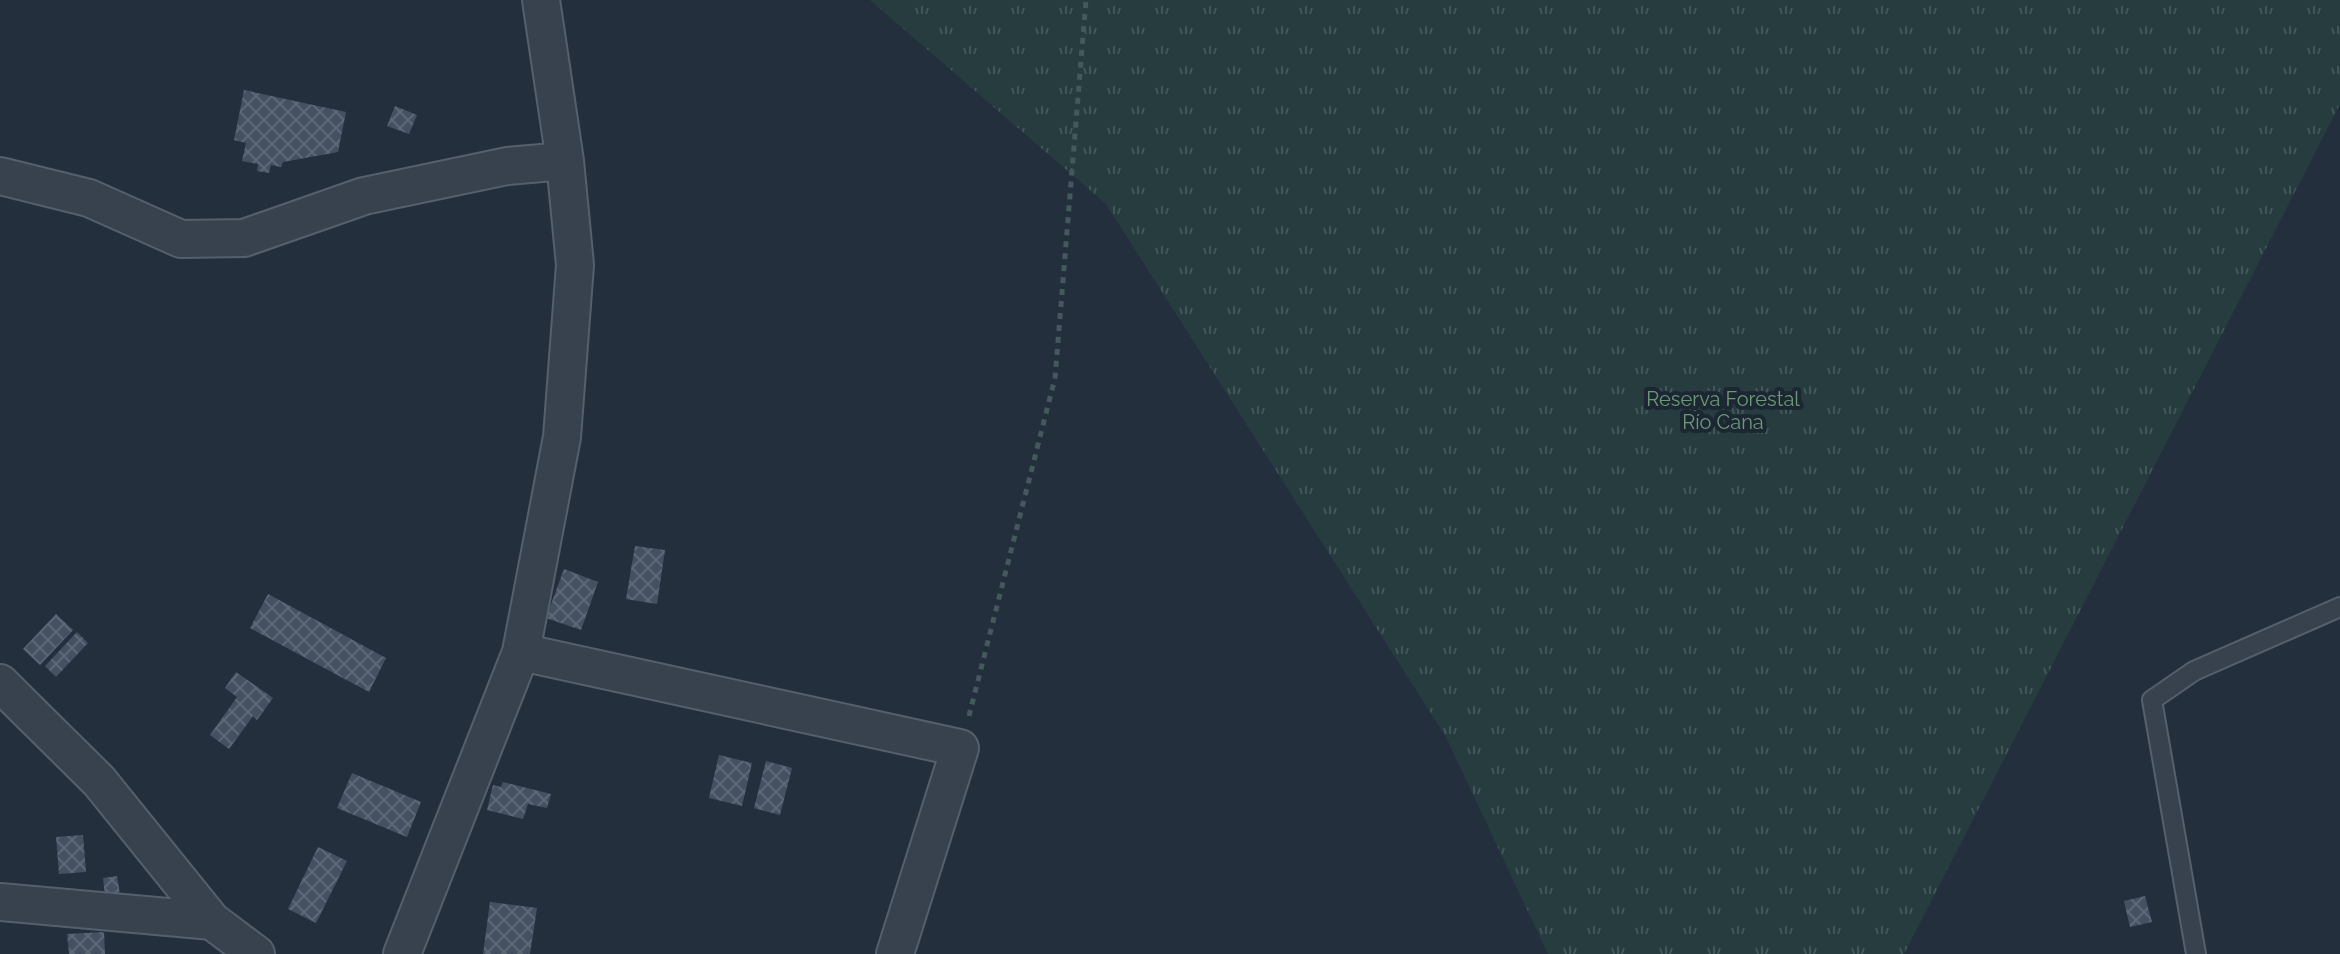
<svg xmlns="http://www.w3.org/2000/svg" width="2340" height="954" viewBox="0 0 2340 954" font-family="Raleway,sans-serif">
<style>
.park{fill:url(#park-tufts)}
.building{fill:url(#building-cross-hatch)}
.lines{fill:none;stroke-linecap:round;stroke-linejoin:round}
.service-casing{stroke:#565f6c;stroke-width:22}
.minor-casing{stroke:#565f6c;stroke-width:40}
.path{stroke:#44595c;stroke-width:5;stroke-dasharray:6 6;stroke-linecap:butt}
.service{stroke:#38414e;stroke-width:18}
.minor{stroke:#38414e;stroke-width:36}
.labels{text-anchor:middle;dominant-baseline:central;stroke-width:8;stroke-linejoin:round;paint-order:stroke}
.park-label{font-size:20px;fill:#6b9a76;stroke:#1d2633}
</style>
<defs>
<pattern id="park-tufts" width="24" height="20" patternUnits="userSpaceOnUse" patternTransform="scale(2)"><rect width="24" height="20" fill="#263c3f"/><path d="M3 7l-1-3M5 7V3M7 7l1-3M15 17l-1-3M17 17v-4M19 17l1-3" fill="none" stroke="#435659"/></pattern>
<pattern id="building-cross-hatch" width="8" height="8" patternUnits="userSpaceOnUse" patternTransform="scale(2)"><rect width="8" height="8" fill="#455162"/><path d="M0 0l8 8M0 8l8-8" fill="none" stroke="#5d6877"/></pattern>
</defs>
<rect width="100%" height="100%" fill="#242f3e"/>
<path class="park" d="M870,0H2340V104L1904,954H1548L1446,737L1106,204Z"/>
<path class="building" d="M244,90L346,112L338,152L283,162L281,167L271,165L269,173L257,171L258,164L242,161L246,143L234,140Z
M395,106L417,115L409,134L387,126Z
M635,546L665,550L657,604L626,599Z
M564,569L598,582L581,630L546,618Z
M268,594L386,658L369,692L250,628Z
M56,614L73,630L40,665L23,649Z
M77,632L88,643L56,677L45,666Z
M236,672L273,698L257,720L253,716L229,749L210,735L237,697L225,688Z
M719,755L752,763L742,806L709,798Z
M766,761L792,768L780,815L754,808Z
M352,773L421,802L407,837L337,808Z
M503,782L551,794L547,808L528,804L523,819L487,810L493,785L501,787Z
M83,835L86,872L59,874L56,837Z
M318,847L347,861L316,923L288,909Z
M117,876L120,894L105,896L103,878Z
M2145,896L2152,922L2130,927L2124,901Z
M490,902L537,908L530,954H483Z
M104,932L105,954H69L67,934Z"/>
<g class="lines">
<defs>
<path id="service" d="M2196,954L2152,700L2194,671L2340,607"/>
<path id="minor" d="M0,176L89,198L181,239L244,238L364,196L507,166L565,161
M521,652L960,748L895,954
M0,683L99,781L212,921L256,954
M0,902L212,921
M402,954L521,652L562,437L575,265L565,161L541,0"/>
</defs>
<use href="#service" class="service-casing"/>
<use href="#minor" class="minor-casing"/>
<path class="path" d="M969,716L1055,378L1086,0"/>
<use href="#service" class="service"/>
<use href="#minor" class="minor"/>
</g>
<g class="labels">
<g class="park-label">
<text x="1723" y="399">Reserva Forestal<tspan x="1723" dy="23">Río Cana</tspan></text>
</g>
</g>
</svg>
